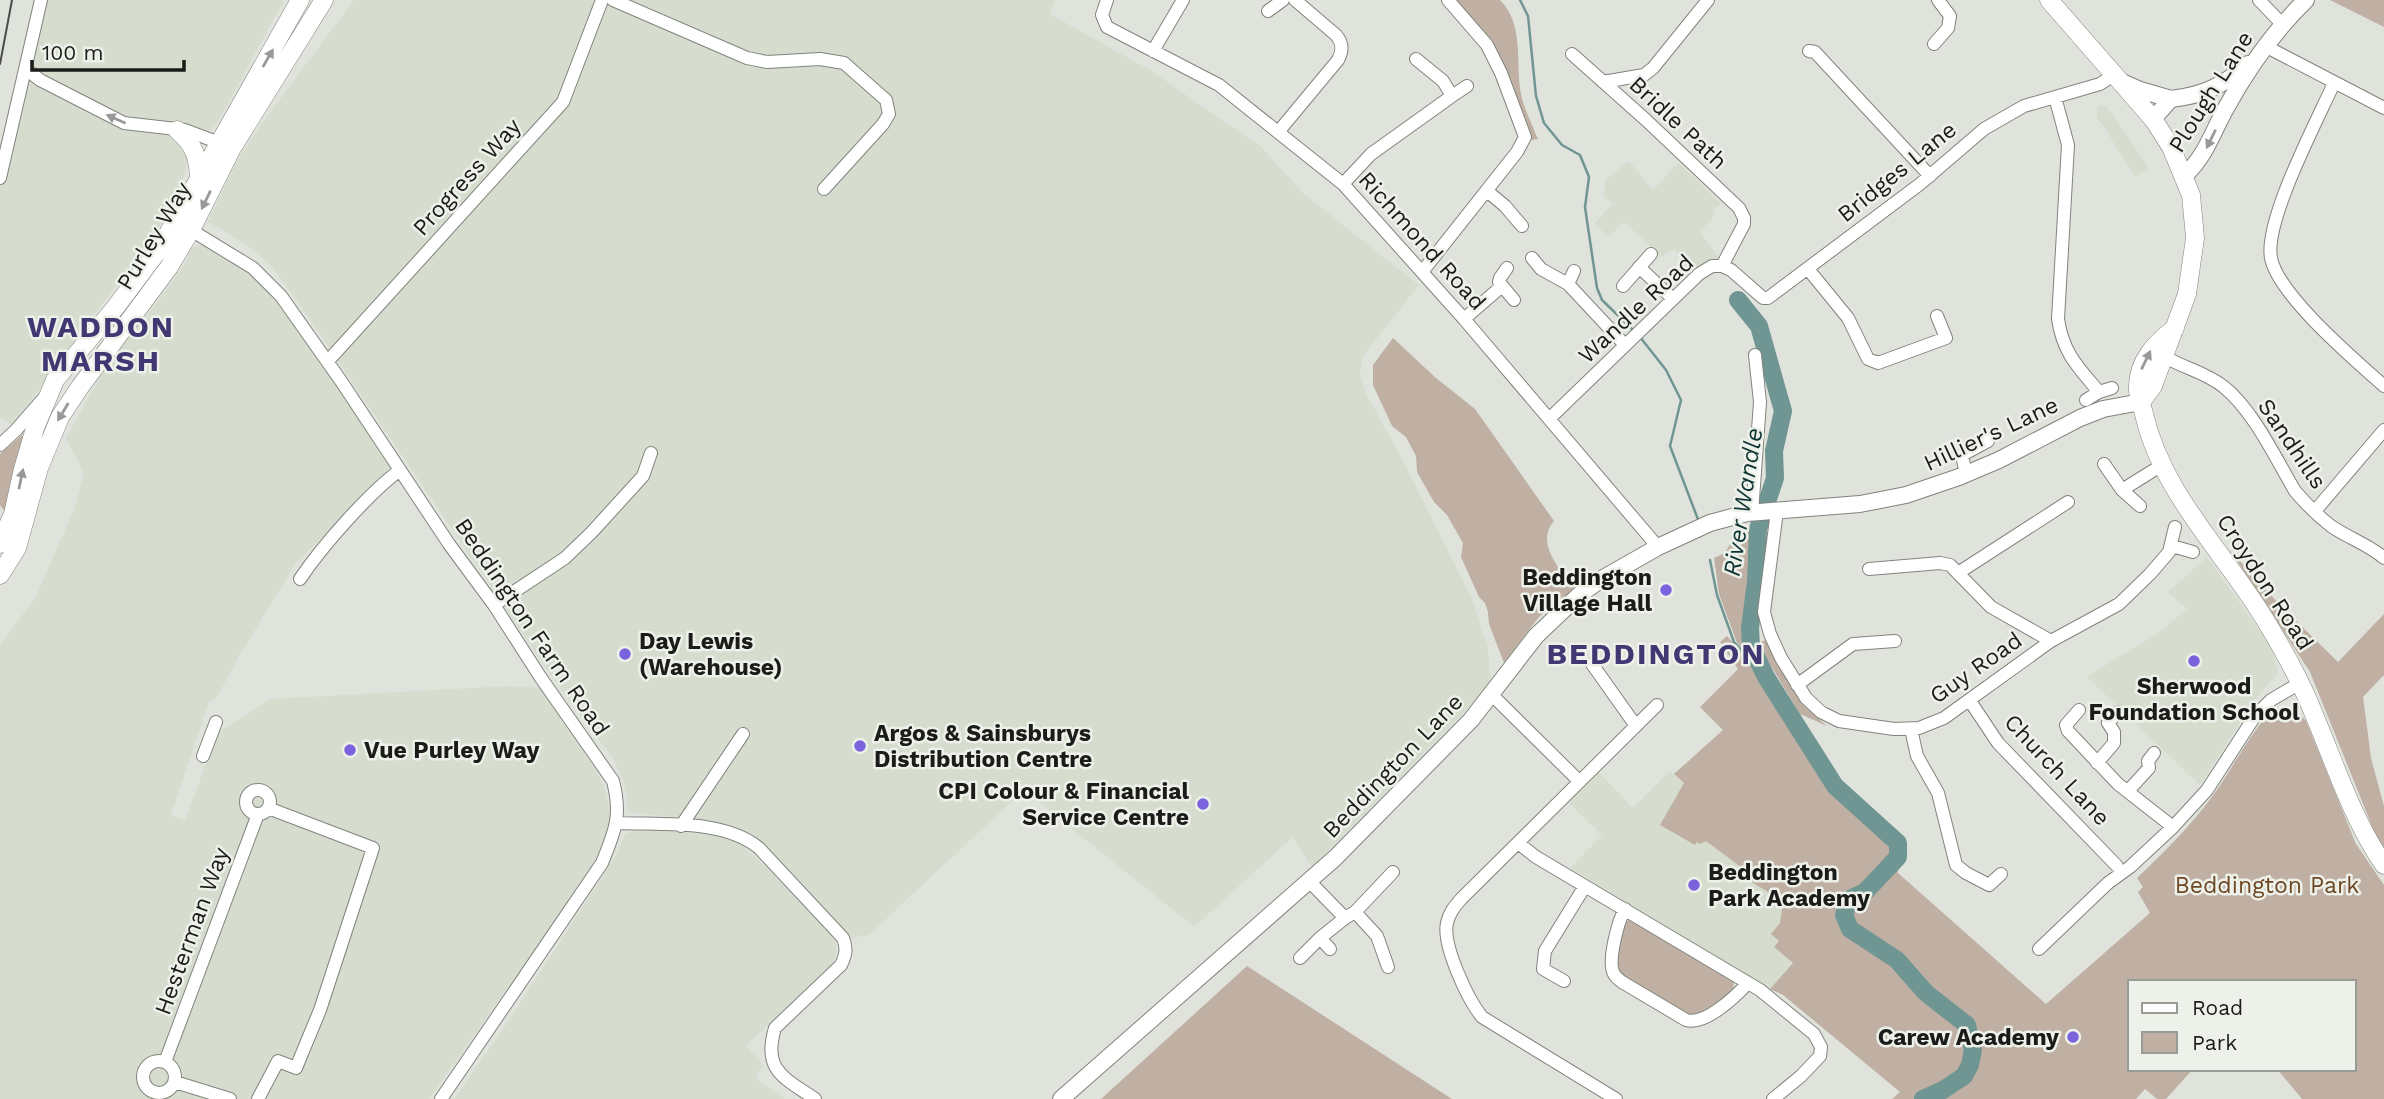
<svg xmlns="http://www.w3.org/2000/svg" width="2384" height="1099" viewBox="0 0 2384 1099" font-family="'Work Sans',sans-serif">
<style>
.built{fill:#d6ddce}
.green{fill:#bfb0a3}
.lines{fill:none;stroke-linecap:round;stroke-linejoin:round}
.stream{stroke:#709693;stroke-width:2.5}
.river{stroke:#709693;stroke-width:18}
.minor-casing{stroke:#81847d;stroke-width:14}
.major-casing{stroke:#81847d;stroke-width:18}
.highway-casing{stroke:#81847d;stroke-width:19}
.minor{stroke:#fff;stroke-width:12}
.major{stroke:#fff;stroke-width:16}
.highway{stroke:#fff;stroke-width:18}
.tram{stroke:#4b4d49;stroke-width:2}
.oneway{fill:#989998}
.poi-dot{fill:#7b63de;stroke:#edf1e9;stroke-width:2.5}
.labels{text-anchor:middle;dominant-baseline:central;stroke-width:5;stroke-linejoin:round;paint-order:stroke}
.street-label{font-size:23px;fill:#1b1c19;stroke:#edf1e9}
.poi-label{font-size:23px;font-weight:bold;fill:#1b1c19;stroke:#edf1e9;text-anchor:start}
.park-label{font-size:23px;fill:#6e4825;stroke:#edf1e9}
.water-label{font-size:24px;font-style:italic;fill:#0e3533;stroke:#edf1e9}
.district-label{font-size:30px;font-weight:bold;letter-spacing:2px;fill:#413773;stroke:#edf1e9}
</style>
<rect width="100%" height="100%" fill="#e0e3dc"/>
<path class="built" d="M33,0H284L218,122L190,151L177,203L12,426L0,417V162Z
M354,0H1055L1050,14L1150,70L1261,147L1304,194L1419,285L1363,356L1360,374L1366,393L1402,459L1473,601L1488,649L1491,685L1313,866L1310,865L1293,837L1194,927L1024,790L870,934L849,939L753,834L698,820L627,812V796L623,780L614,760L554,680L300,305L269,263L244,243L208,222L236,162L263,122Z
M2098,105L2105,106L2112,113L2149,168L2135,177L2102,124L2097,119Z
M1629,161L1653,190L1678,163L1721,203L1714,210L1712,220L1699,231L1719,257L1700,272L1673,249L1662,257L1624,222L1609,237L1594,224L1613,203L1604,197L1605,180Z
M202,245L258,279L282,301L392,463L376,485L296,563L239,656L216,699L209,701L171,815L185,820L216,737L223,729L271,699L508,686L539,687L601,778L611,812L607,839L596,863L429,1099H0V644L35,598L74,510L84,473L66,438L106,366L160,299L188,258L190,248Z
M2207,557L2272,648L2278,673L2256,698L2200,785L2087,677L2133,648L2153,637L2187,609L2168,592Z
M1670,771L1795,877L1782,906L1779,942L1774,947L1793,963L1770,989L1570,868L1602,835L1569,803L1599,773L1633,808Z
M639,828L720,836L737,840L765,866L825,928L836,942L837,953L832,966L746,1046L763,1065L755,1078L785,1099H454L505,1026L617,854L624,836Z"/>
<path class="green" d="M1451,0H1500C1527,27 1513,69 1523,102C1527,114 1533,127 1538,139L1531,140L1502,66Z
M2330,0H2384V27Z
M1393,338L1436,378L1475,409L1554,521C1534,544 1562,572 1577,591L1557,610L1551,607L1538,618L1504,663L1489,624L1488,612L1485,603L1479,597L1461,557L1463,543L1447,515L1434,502L1417,472L1416,456L1406,437L1392,426L1373,385V365Z
M22,435L24,436L5,512L0,505V454Z
M1753,527L1752,593L1744,640L1752,659L1737,643L1719,594L1714,558C1727,553 1730,548 1732,534Z
M2230,550L2280,605L2338,662L2384,614V675L2363,697L2371,758L2384,806V848L2376,836L2310,672Z
M1727,636L1766,677L1835,786L1898,843V873L2046,1004L2150,913L2138,892L2143,887L2137,878C2164,852 2191,826 2214,794C2227,777 2258,720 2273,711C2286,703 2298,712 2306,721L2356,844L2384,885V1099H2302L2277,1069H2354V982H2130V1069H2193L2166,1099H2157L2145,1089L2136,1099H1892L1900,1092L1783,995L1770,989L1793,963L1774,947L1779,941L1771,934L1780,923L1783,901L1750,881L1753,876L1706,841L1700,844L1697,842L1695,845L1660,825L1684,783L1674,774L1723,730L1700,707L1738,669L1720,642Z
M1768,640C1781,674 1799,702 1827,726L1800,714L1763,653L1762,641Z
M1630,919L1734,981L1733,991L1702,1016L1692,1018L1621,977L1615,964L1620,928Z
M1247,966L1452,1099H1101Z"/>
<g class="lines">
<path class="stream" d="M1520,0L1528,16L1536,96L1544,123L1562,145L1580,155L1589,177L1585,207L1597,288L1602,300L1633,330
M1640,337L1666,370L1681,400L1670,446L1699,522
M1710,560L1717,595L1734,642L1766,677"/>
<path class="river" d="M1738,300L1759,326L1783,411L1774,451L1775,478L1758,529L1756,582L1750,628L1751,646L1766,677L1835,786L1898,843V857L1865,892L1850,899L1844,915L1850,929L1897,960L1926,993L1967,1025L1973,1050L1970,1065L1964,1076L1943,1090L1923,1099"/>
<defs>
<path id="minor" d="M613,0L747,58L767,62L820,59L844,63L886,100L889,114L883,124L824,189
M1107,0L1102,15L1107,27L1219,85L1343,184L1464,319L1658,547
M2259,0L2282,24
M1268,11L1283,0
M1934,44L1948,28L1950,16L1938,0
M2265,46L2384,108
M1153,51L1183,0
M1809,51L1815,52L1930,176
M1572,54L1646,120L1739,208L1744,218V224L1722,266
M26,69L40,80L124,123L185,130L225,145
M1603,82L1644,75L1653,68L1708,0
M2334,83C2317,121 2264,221 2271,258C2278,295 2355,360 2384,386
M1452,96L1467,86
M2055,97L2068,145L2058,319C2063,353 2078,367 2099,392
M1279,131L1338,60C1343,51 1343,43 1336,35L1295,0
M0,178L41,0
M1343,184L1371,154L1452,96L1443,81L1416,59
M1487,191L1505,206L1522,226
M186,227L253,268L281,296L341,381L449,544L494,605L541,678L613,781C622,816 615,831 602,863L441,1099
M1532,258L1541,269L1568,284L1625,345
M1722,266L1731,270L1763,298H1768L1920,184L1984,129L2024,106L2100,84L2115,74
M1639,267L1673,299
M1507,268L1500,278L1499,282L1514,300
M1808,269L1848,318L1868,359L1878,363L1946,338L1937,316
M1422,272L1517,152L1525,137L1501,73L1487,45L1448,0
M1568,284L1574,271
M1623,286L1651,254
M1464,319L1502,286
M2165,357C2184,368 2207,373 2224,387C2253,410 2276,459 2295,491C2306,504 2318,516 2331,526C2348,538 2368,544 2384,558
M328,361L563,102L602,0
M2086,400L2099,392L2112,388
M1549,419L1699,274L1712,266H1722
M0,445L16,430L43,399
M2104,464L2122,490L2140,506
M1966,474L1962,455L1988,441
M2122,490L2162,465
M1777,511L1764,612L1770,634L1781,658L1806,698L1821,712L1839,721L1894,729L1919,728L1944,718L2051,641L2119,604L2150,574L2169,552L2175,527
M2315,511L2384,430
M1752,513L1760,402L1755,355
M2172,546L2193,552
M1869,569L1940,563L1950,565L1991,607L2051,641
M1958,573L2068,502
M300,579C322,546 369,493 400,470
M494,605L565,558L592,532L643,476L651,453
M1592,664L1636,726
M1797,685L1853,644L1895,641
M1492,695L1579,781
M1970,701L1998,743L2117,866
M2079,710L2066,725L2068,731L2118,784L2173,827
M1911,729L1917,756L1938,793L1956,865L1966,873L1989,885L2001,874
M203,756L216,722
M2097,763L2114,743V732L2108,723L2118,712
M246 802a12 12 0 1 1 24 0a12 12 0 1 1-24 0Z
M2128,791L2149,768L2148,761L2154,753
M618,823C662,825 724,819 759,848L843,938C847,948 846,955 841,965L775,1028C762,1071 785,1078 815,1099
M681,826L743,734
M1518,843L1536,857L1760,990L1814,1034L1821,1047L1820,1056L1801,1076L1773,1099
M1310,882L1345,918L1320,938L1330,949
M1625,909C1618,921 1607,962 1614,974C1616,978 1619,979 1622,982L1686,1020C1705,1026 1736,996 1748,983
M1355,912L1377,936L1388,967
M1345,918L1355,912L1393,872
M2039,949L2108,883L2130,867L2173,827L2207,790L2255,716L2271,700L2300,683
M1300,958L1320,938
M1564,981L1543,969L1545,951L1585,886
M143 1077a16 16 0 1 1 32 0a16 16 0 1 1-32 0Z
M165,1062L258,814
M175,1082L230,1099
M258,1099L278,1061L296,1068L320,1010L373,848L268,808
M1616,1099L1482,1017C1468,1000 1442,945 1447,923C1449,913 1455,906 1461,899L1657,705"/>
<path id="major" d="M2122,82L2140,90L2171,99
M2153,119L2171,99C2205,95 2222,86 2248,64
M2184,176C2206,156 2212,133 2226,108C2248,68 2273,32 2306,0
M1061,1099L1335,858L1471,720L1536,636L1578,596L1600,580L1658,547L1710,523L1747,513L1860,504L1906,495L1959,477L1999,460L2080,418L2103,409L2141,402"/>
<path id="highway" d="M2049,0L2153,119L2171,147L2191,195L2195,238L2187,294L2153,386L2141,402
M177,130C195,145 199,159 199,182
M2175,328C2155,343 2137,362 2138,389C2138,397 2142,406 2144,414C2162,493 2223,551 2264,618C2283,649 2302,683 2315,717C2336,767 2353,820 2384,865
M0,544L13,514L23,469L35,428L55,380L115,308L160,248L300,0
M0,575L17,548L39,468L60,417L80,387L169,267L191,230L232,148L324,0"/>
</defs>
<use href="#minor" class="minor-casing"/>
<use href="#major" class="major-casing"/>
<use href="#highway" class="highway-casing"/>
<use href="#minor" class="minor"/>
<use href="#major" class="major"/>
<use href="#highway" class="highway"/>
<path class="tram" d="M0,64L12,0"/>
</g>
<defs><path id="oneway-solid" d="M-6-.8H1V-3.2L6.5 0L1 3.2V.8H-6Z" transform="scale(1.75)"/></defs>
<g class="oneway">
<use href="#oneway-solid" transform="translate(268 58) rotate(-60)"/>
<use href="#oneway-solid" transform="translate(116 119) rotate(-156)"/>
<use href="#oneway-solid" transform="translate(2211 139) rotate(116)"/>
<use href="#oneway-solid" transform="translate(206 200) rotate(116)"/>
<use href="#oneway-solid" transform="translate(2146 360) rotate(-64)"/>
<use href="#oneway-solid" transform="translate(63 412) rotate(121)"/>
<use href="#oneway-solid" transform="translate(21 479) rotate(-78)"/>
</g>
<g class="poi-dot">
<circle cx="1666" cy="590" r="7"/>
<circle cx="625" cy="654" r="7"/>
<circle cx="2194" cy="661" r="7"/>
<circle cx="860" cy="746" r="7"/>
<circle cx="350" cy="750" r="7"/>
<circle cx="1203" cy="804" r="7"/>
<circle cx="1694" cy="885" r="7"/>
<circle cx="2073" cy="1037" r="7"/>
</g>
<g class="labels">
<g class="street-label">
<text transform="translate(2211 92) rotate(-58)">Plough Lane</text>
<text transform="translate(1678 123) rotate(43)">Bridle Path</text>
<text transform="translate(1897 172) rotate(-39)">Bridges Lane</text>
<text transform="translate(467 177) rotate(-48)">Progress Way</text>
<text transform="translate(154 236) rotate(-59)">Purley Way</text>
<text transform="translate(1422 241) rotate(48)">Richmond Road</text>
<text transform="translate(1636 309) rotate(-43)">Wandle Road</text>
<text transform="translate(1991 434) rotate(-25)">Hillier's Lane</text>
<text transform="translate(2292 444) rotate(56)">Sandhills</text>
<text transform="translate(2265 582) rotate(57)">Croydon Road</text>
<text transform="translate(532 627) rotate(56)">Beddington Farm Road</text>
<text transform="translate(1976 668) rotate(-35)">Guy Road</text>
<text transform="translate(1393 766) rotate(-46)">Beddington Lane</text>
<text transform="translate(2057 770) rotate(47)">Church Lane</text>
<text transform="translate(192 931) rotate(-70)">Hesterman Way</text>
</g>
<g class="poi-label">
<text x="1652" y="577" text-anchor="end">Beddington<tspan x="1652" dy="26">Village Hall</tspan></text>
<text x="639" y="641">Day Lewis<tspan x="639" dy="26">(Warehouse)</tspan></text>
<text x="2194" y="686" text-anchor="middle">Sherwood<tspan x="2194" dy="26">Foundation School</tspan></text>
<text x="874" y="733">Argos &amp; Sainsburys<tspan x="874" dy="26">Distribution Centre</tspan></text>
<text x="364" y="750">Vue Purley Way</text>
<text x="1189" y="791" text-anchor="end">CPI Colour &amp; Financial<tspan x="1189" dy="26">Service Centre</tspan></text>
<text x="1708" y="872">Beddington<tspan x="1708" dy="26">Park Academy</tspan></text>
<text x="2059" y="1037" text-anchor="end">Carew Academy</text>
</g>
<g class="park-label">
<text x="2267" y="885">Beddington Park</text>
</g>
<g class="water-label">
<text transform="translate(1743 502) rotate(-81)">River Wandle</text>
</g>
<g class="district-label">
<text x="101" y="326">WADDON<tspan x="101" dy="34">MARSH</tspan></text>
<text x="1656" y="653">BEDDINGTON</text>
</g>
</g>
<rect x="2128" y="980" width="228" height="91" fill="#edf1e9" stroke="#999c96" stroke-width="2"/>
<rect x="2142" y="1003" width="35" height="10" fill="#ffffff" stroke="#999c96" stroke-width="2"/>
<text x="2192" y="1015" font-size="21" fill="#1b1c19">Road</text>
<rect x="2142" y="1032" width="35" height="21" fill="#bfb0a3" stroke="#999c96" stroke-width="2"/>
<text x="2192" y="1050" font-size="21" fill="#1b1c19">Park</text>
<path d="M32 60v10h152v-10" fill="none" stroke="#1b1c19" stroke-width="3.5"/>
<text x="42" y="60" font-size="21" fill="#1b1c19" stroke="#edf1e9" stroke-width="5" paint-order="stroke">100 m</text>
</svg>
